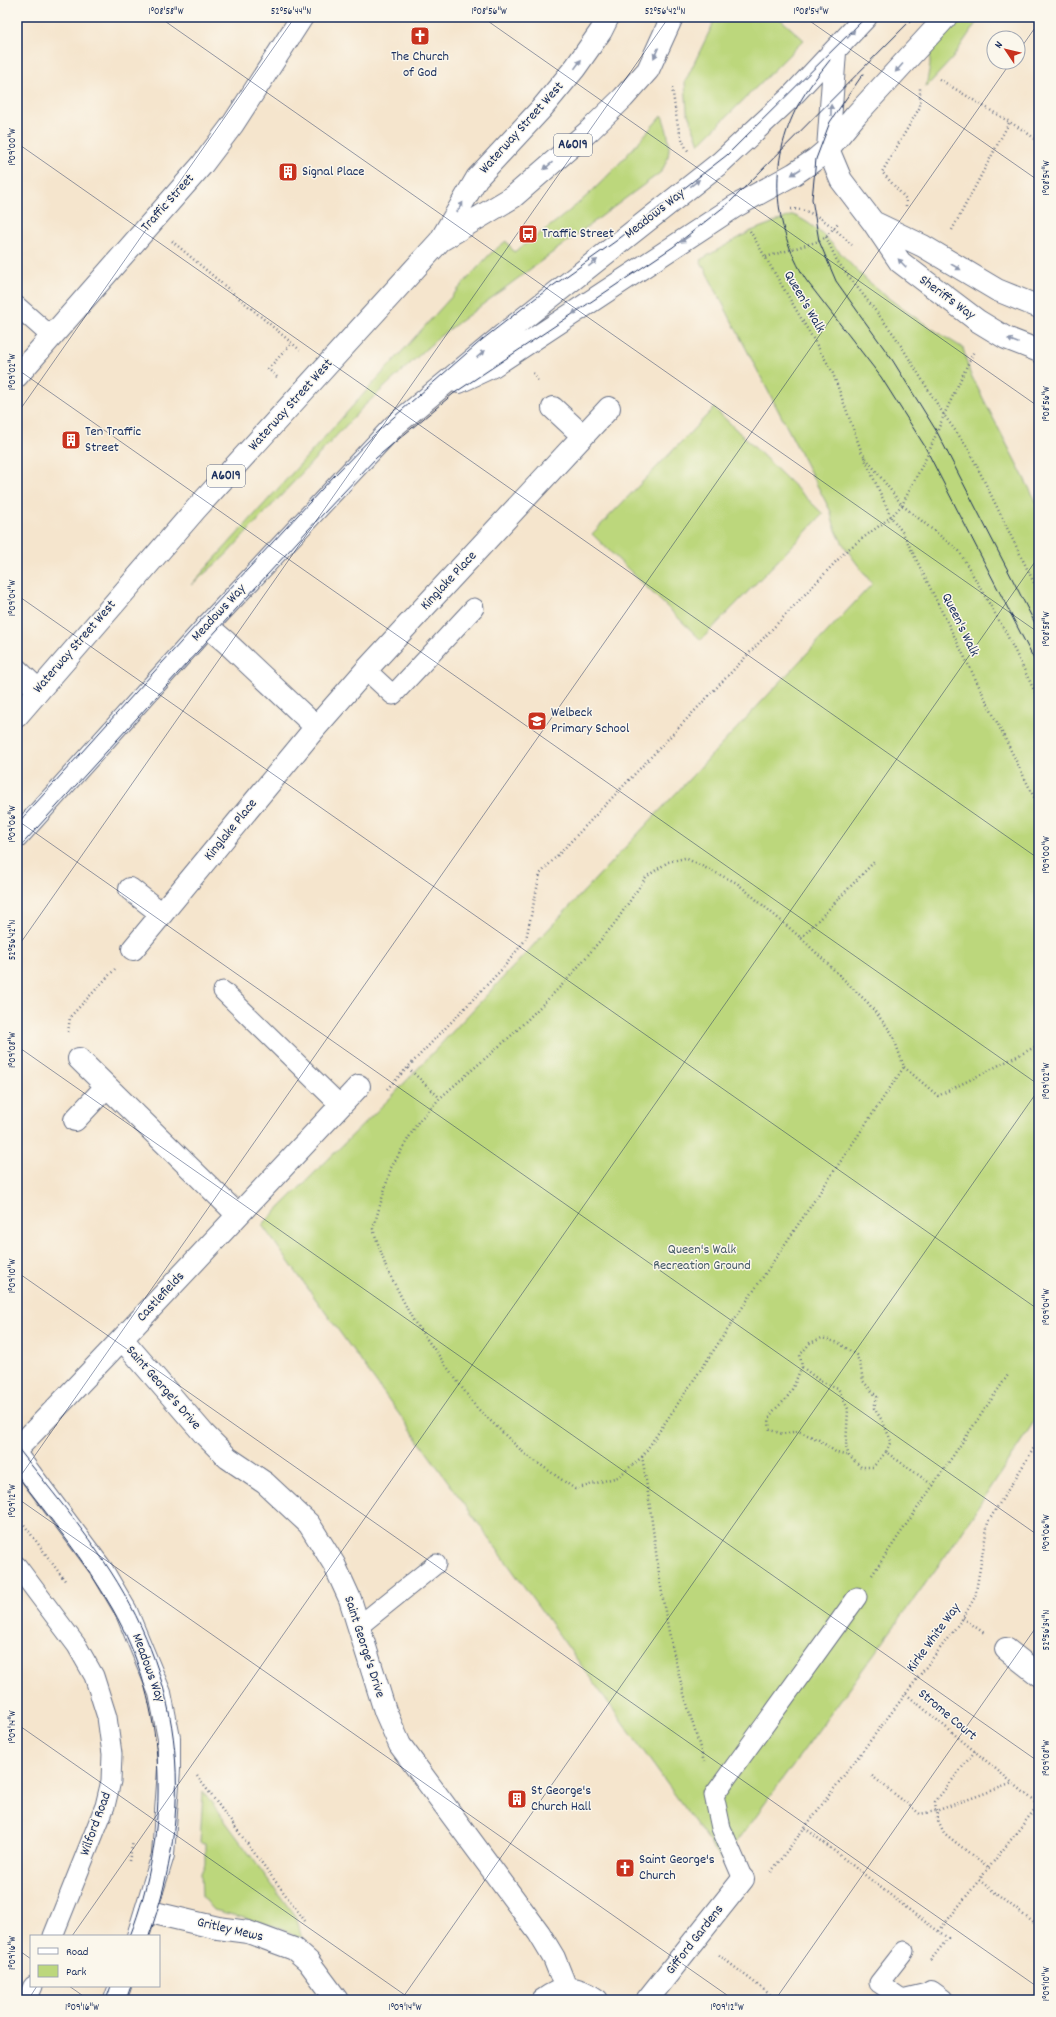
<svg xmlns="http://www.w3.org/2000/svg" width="1056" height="2017" viewBox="0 0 1056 2017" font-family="Dekko,sans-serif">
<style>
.green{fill:#bcd77c;stroke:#6c836d}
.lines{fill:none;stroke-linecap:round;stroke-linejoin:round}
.lane-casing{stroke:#676f85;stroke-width:21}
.street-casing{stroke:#676f85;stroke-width:24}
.secondary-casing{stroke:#676f85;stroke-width:24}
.primary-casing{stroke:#676f85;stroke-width:24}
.path{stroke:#676f85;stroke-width:2.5;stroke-dasharray:1 3;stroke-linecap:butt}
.lane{stroke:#fff;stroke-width:19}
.street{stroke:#fff;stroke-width:22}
.secondary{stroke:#fff;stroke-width:22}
.primary{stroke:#fff;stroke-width:22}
.tram{stroke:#1b2f5e;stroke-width:1}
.oneway{fill:#8d97ae}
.ticks{fill:none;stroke:#1b2f5e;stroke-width:1;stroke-opacity:0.45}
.labels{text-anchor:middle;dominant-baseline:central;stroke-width:3;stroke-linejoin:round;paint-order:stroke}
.shield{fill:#fbf7ec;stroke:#5e6b89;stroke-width:1}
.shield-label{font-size:13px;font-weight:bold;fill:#1b2f5e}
.poi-label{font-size:14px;fill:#1b2f5e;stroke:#fbf7ec;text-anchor:start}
.street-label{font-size:14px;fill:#1b2f5e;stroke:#fbf7ec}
.park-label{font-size:14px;fill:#435966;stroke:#fbf7ec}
.neatline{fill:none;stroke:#1b2f5e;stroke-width:1.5}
.ticks-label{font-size:10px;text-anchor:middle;fill:#1b2f5e}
</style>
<rect width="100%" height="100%" fill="#fbf7ec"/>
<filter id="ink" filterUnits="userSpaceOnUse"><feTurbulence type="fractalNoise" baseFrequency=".025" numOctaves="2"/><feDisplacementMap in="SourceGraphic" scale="8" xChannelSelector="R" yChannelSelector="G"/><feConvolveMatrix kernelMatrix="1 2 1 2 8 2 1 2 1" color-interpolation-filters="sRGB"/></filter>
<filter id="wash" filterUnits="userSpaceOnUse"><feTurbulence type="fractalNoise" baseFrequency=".012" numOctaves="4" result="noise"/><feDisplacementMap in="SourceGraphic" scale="16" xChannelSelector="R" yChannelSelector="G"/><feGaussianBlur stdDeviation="0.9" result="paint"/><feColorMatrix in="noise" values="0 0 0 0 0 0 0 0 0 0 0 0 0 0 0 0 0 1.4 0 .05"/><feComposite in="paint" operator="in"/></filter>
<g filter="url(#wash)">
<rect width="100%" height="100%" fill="#f5e5cd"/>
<path class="green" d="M714,17H778L804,40L699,144L687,111L685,82L712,26Z
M957,17H980L952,59L926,87L930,65V48Z
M662,115C669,137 674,151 661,172L439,337L363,407L225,556L191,585L490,254L506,241L514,252C537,236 559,220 580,202C610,176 636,145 662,115Z
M793,215C825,228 842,259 868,281C897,307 930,328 963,348L970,373L1039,507V1414L952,1547L723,1861L262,1225L394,1094L872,584C857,562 834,539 831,512L700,260L751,231Z
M714,408L823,514L701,640L592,534Z
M203,1791L297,1919L302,1940L282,1928L214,1910L202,1896L201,1873L205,1864V1843L200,1842Z"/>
</g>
<g filter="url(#ink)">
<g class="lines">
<defs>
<path id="lane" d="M17,306L52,337
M366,670L393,695L474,608
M223,991L341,1106
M17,1566L77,1646L94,1676L107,1717L112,1754L111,1781L105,1806L53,1936
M359,1626L436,1564
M743,1879L721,1828L714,1795L857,1597
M904,1951L879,1983L902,1999L931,1992
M27,2000L33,1986"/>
<path id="street" d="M17,376L202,165L233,124L302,17
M553,408L583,436
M207,626L226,642L316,727
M17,670L38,690
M130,889L162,914
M133,949L316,727L366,670L609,408
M79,1059L238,1215
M75,1120L106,1087
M122,1339L204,1434L228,1458L265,1483L309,1524L334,1564L350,1599L385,1711L400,1745L539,1933L554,1958L566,1988
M17,1449L122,1339L359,1086
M1006,1649L1039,1675
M146,1911L218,1928L248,1932L294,1949L308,1961L337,2000
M931,1992L942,2000
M543,2000C562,1986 577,1985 597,2000
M647,2000L743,1879"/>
<path id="secondary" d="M835,52L828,149L841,180L873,222L900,262L978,321L1006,338L1039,351
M873,222L923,246L997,290L1039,307
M459,382L493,366L734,207L794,174L816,159L828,149L856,115L946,17
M17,837L207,626L394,426L509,330L720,163L791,97L866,17
M17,1456L102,1570L126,1611L160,1693L169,1738V1769L163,1855L138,1936
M115,2000L120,1986"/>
<path id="primary" d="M443,239L513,197L589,131L623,98L648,70L672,17
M17,716L196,509L440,241L477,178L542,108L575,68L601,31L608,17"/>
</defs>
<use href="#lane" class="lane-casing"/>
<use href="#street" class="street-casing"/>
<use href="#secondary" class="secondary-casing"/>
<use href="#primary" class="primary-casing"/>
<path class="path" d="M939,79L1026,132L1039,142
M672,88C676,108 676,135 689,152
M1036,139L1039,133
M906,206V199L882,172L920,107V88
M791,209C816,209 835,229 852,245
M952,230L1009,123
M750,231L832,371L862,453L902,505L959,551L1005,631L1039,700
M826,237L837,261L895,336L944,415L968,448L1039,593
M172,241L300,350
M766,257L819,241L826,237L838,223
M533,373L539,383
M277,377L268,369L292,343
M864,457L891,517L903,533L1039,807
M801,938L874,862
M68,1032L70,1017L115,969
M904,1067L938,1096L1039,1045
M408,1068L440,1098
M387,1089L504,967L526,939L540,874L847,550L891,517L902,505L928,454L944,415L974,351
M802,1367C797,1376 794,1388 788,1396C778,1410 766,1410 770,1430L783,1434L798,1431L819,1440L837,1453L849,1456
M886,1452L873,1467H861L849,1456L846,1447L848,1409L838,1388L820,1381L802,1367L800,1355L810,1343L822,1338L839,1343L856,1355L860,1363L863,1381L877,1397L874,1408L883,1422L891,1441L886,1452L934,1486
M642,1457L904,1067L892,1033L868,1003L801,938L737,883L685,858L668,862L646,877L615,923L566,981L512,1035L440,1098L418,1122L391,1168L373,1229L386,1267L413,1320L476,1407L525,1454L575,1489L618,1477L642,1457C654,1522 658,1589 674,1654C682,1691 694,1726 704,1762
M17,1515L66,1582
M872,1575L1008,1375
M963,1618L984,1633
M906,1694L1039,1805
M975,1751L935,1802L937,1818L944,1833L988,1868
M197,1776L305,1921
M872,1776L920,1814L936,1811L1013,1783
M805,1828L917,1916L948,1938L930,1961
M129,1861L133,1842
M771,1872L963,1618L975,1597L988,1522L1039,1440
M979,1880L1039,1927
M939,1931L1039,1804
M719,1955L777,2000"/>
<use href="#lane" class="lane"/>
<use href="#street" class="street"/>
<use href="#secondary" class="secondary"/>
<use href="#primary" class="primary"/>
<path class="tram" d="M830,60C819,74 807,89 798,105C768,162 772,225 806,280L881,377L924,445L1039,669
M863,74L830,122L816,159L812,199L819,241L836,281L893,361L937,432L1039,631
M17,824L199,622L334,476L378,431L483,339L537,297L616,241L727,155L866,17
M17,850L308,530L376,458L453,394L673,247L730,202L914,17
M17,1447C49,1488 83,1528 111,1572C185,1687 194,1809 149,1936
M17,1475C50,1518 85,1561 112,1608C169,1707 171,1831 130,1936
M106,2000L111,1986
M126,2000L131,1986"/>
</g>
<defs><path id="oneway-solid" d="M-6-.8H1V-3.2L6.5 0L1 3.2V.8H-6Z"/></defs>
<g class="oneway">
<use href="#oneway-solid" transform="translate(851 34) rotate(-49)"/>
<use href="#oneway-solid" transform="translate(656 53) rotate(114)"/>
<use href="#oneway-solid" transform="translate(578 64) rotate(-54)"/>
<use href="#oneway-solid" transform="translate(899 68) rotate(132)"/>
<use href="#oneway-solid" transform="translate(831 110) rotate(-89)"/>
<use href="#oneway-solid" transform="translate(548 166) rotate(139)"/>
<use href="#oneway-solid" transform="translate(796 172) rotate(147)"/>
<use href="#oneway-solid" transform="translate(695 183) rotate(-38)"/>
<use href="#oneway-solid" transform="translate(460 207) rotate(-59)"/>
<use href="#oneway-solid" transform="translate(685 239) rotate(146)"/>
<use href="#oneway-solid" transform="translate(593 263) rotate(-38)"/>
<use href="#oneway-solid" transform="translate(902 263) rotate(-134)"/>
<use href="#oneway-solid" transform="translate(956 267) rotate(30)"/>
<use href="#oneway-solid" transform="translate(577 311) rotate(147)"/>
<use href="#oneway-solid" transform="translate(1013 341) rotate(-159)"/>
<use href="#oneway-solid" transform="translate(481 354) rotate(-41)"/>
</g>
</g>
<path class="ticks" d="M159,17L1039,633M482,17L1039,407M804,17L1039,181M1018,52L1039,22M17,143L1039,859M17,369L1039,1085M17,414L295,17M17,595L1039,1310M17,820L1039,1536M17,948L669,17M17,1046L1039,1762M17,1272L1039,1988M17,1481L1011,62M17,1498L734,2000M17,1724L412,2000M72,1936L1039,556M17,1949L31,1959M69,1986L89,2000M28,2000L37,1986M401,2000L1039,1089M775,2000L1039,1623"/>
<defs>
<symbol id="church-square" viewBox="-11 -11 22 22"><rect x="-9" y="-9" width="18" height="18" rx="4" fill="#c8321e" stroke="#fbf7ec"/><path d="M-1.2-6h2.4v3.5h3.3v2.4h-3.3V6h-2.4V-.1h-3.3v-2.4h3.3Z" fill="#fff"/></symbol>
<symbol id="building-square" viewBox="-11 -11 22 22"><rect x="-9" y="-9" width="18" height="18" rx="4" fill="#c8321e" stroke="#fbf7ec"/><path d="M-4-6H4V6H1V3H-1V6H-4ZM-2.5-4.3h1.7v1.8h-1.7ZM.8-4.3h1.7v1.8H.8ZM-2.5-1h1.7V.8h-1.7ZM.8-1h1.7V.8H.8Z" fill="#fff"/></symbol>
<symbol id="bus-square" viewBox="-11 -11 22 22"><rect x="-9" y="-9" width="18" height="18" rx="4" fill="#c8321e" stroke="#fbf7ec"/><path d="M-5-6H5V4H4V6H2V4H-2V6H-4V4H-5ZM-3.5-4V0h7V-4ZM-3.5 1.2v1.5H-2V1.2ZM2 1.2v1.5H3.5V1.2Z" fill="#fff"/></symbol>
<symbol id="school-square" viewBox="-11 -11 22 22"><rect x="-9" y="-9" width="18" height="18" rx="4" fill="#c8321e" stroke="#fbf7ec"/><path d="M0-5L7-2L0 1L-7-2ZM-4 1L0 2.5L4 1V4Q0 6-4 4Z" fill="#fff"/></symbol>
</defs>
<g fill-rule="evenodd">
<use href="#church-square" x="409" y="25" width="22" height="22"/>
<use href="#building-square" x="277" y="161" width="22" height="22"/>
<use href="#bus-square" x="517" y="223" width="22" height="22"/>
<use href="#building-square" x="60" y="429" width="22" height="22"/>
<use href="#school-square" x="526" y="710" width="22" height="22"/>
<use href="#building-square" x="506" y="1788" width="22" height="22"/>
<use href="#church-square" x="614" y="1857" width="22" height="22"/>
</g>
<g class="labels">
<g class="shield">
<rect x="554" y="134" width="38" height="22" rx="3"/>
<rect x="207" y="465" width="38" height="22" rx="3"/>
</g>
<g class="shield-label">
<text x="573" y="145">A6019</text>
<text x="226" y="476">A6019</text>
</g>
<g class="poi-label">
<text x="420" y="57" text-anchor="middle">The Church<tspan x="420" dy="16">of God</tspan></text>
<text x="302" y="172">Signal Place</text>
<text x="542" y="234">Traffic Street</text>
<text x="85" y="432">Ten Traffic<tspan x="85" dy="16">Street</tspan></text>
<text x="551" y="713">Welbeck<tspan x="551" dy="16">Primary School</tspan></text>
<text x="531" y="1791">St George's<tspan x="531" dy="16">Church Hall</tspan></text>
<text x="639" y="1860">Saint George's<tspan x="639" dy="16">Church</tspan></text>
</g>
<g class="street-label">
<text transform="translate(522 128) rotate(-48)">Waterway Street West</text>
<text transform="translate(168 203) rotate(-48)">Traffic Street</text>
<text transform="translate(655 214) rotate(-38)">Meadows Way</text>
<text transform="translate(947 298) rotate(36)">Sheriffs Way</text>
<text transform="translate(804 302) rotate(60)">Queen's Walk</text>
<text transform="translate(291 405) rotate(-48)">Waterway Street West</text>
<text transform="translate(449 581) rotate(-47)">Kinglake Place</text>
<text transform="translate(219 613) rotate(-47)">Meadows Way</text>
<text transform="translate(960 625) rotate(64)">Queen's Walk</text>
<text transform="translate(75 647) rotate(-49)">Waterway Street West</text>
<text transform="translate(231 830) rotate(-51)">Kinglake Place</text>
<text transform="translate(161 1297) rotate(-47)">Castlefields</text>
<text transform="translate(163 1388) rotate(49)">Saint George's Drive</text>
<text transform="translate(934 1638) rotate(-54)">Kirke White Way</text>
<text transform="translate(364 1647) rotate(72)">Saint George's Drive</text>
<text transform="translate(148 1668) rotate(70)">Meadows Way</text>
<text transform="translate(947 1715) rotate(40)">Strome Court</text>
<text transform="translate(96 1824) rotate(-70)">Wilford Road</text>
<text transform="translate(230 1930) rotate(13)">Gritley Mews</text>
<text transform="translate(695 1940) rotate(-52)">Gifford Gardens</text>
</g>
<g class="park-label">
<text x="702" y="1250">Queen's Walk<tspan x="702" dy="16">Recreation Ground</tspan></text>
</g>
</g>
<rect width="1056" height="2017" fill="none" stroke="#fbf7ec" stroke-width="44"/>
<rect x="30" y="1935" width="130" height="52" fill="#fbf7ec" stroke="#a1a7b3"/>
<rect x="38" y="1948" width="20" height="6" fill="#ffffff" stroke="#a1a7b3"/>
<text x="66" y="1955" font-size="12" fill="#1b2f5e">Road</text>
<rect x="38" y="1965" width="20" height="12" fill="#bcd77c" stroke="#a1a7b3"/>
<text x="66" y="1975" font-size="12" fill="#1b2f5e">Park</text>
<g transform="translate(1006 50) rotate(305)"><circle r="19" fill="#fbf7ec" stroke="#a1a7b3"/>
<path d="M0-3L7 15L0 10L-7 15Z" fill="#c8321e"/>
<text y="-6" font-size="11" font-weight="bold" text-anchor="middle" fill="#1b2f5e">N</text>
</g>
<rect x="22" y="22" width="1012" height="1973" class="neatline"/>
<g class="ticks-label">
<text x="166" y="14">1°08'58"W</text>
<text x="291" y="14">52°56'44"N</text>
<text x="489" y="14">1°08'56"W</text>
<text x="665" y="14">52°56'42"N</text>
<text x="811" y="14">1°08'54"W</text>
<text transform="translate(11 147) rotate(-90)" y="4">1°09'00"W</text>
<text transform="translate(1045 178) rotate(-90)" y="4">1°08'54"W</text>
<text transform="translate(11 372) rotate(-90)" y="4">1°09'02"W</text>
<text transform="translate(1045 404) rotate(-90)" y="4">1°08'56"W</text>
<text transform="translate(11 598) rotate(-90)" y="4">1°09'04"W</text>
<text transform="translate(1045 629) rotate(-90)" y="4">1°08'58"W</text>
<text transform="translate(11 824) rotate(-90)" y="4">1°09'06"W</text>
<text transform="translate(1045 855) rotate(-90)" y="4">1°09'00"W</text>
<text transform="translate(11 940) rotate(-90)" y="4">52°56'42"N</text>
<text transform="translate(11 1050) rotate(-90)" y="4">1°09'08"W</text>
<text transform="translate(1045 1081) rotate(-90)" y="4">1°09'02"W</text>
<text transform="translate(11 1276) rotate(-90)" y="4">1°09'10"W</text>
<text transform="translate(1045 1307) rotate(-90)" y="4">1°09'04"W</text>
<text transform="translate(11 1501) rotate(-90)" y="4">1°09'12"W</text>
<text transform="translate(1045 1533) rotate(-90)" y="4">1°09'06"W</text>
<text transform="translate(1045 1630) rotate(-90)" y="4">52°56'34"N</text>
<text transform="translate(11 1727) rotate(-90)" y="4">1°09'14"W</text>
<text transform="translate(1045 1758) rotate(-90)" y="4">1°09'08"W</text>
<text transform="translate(11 1953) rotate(-90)" y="4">1°09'16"W</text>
<text transform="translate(1045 1984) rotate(-90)" y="4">1°09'10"W</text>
<text x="82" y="2010">1°09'16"W</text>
<text x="405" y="2010">1°09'14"W</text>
<text x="727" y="2010">1°09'12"W</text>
</g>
</svg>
